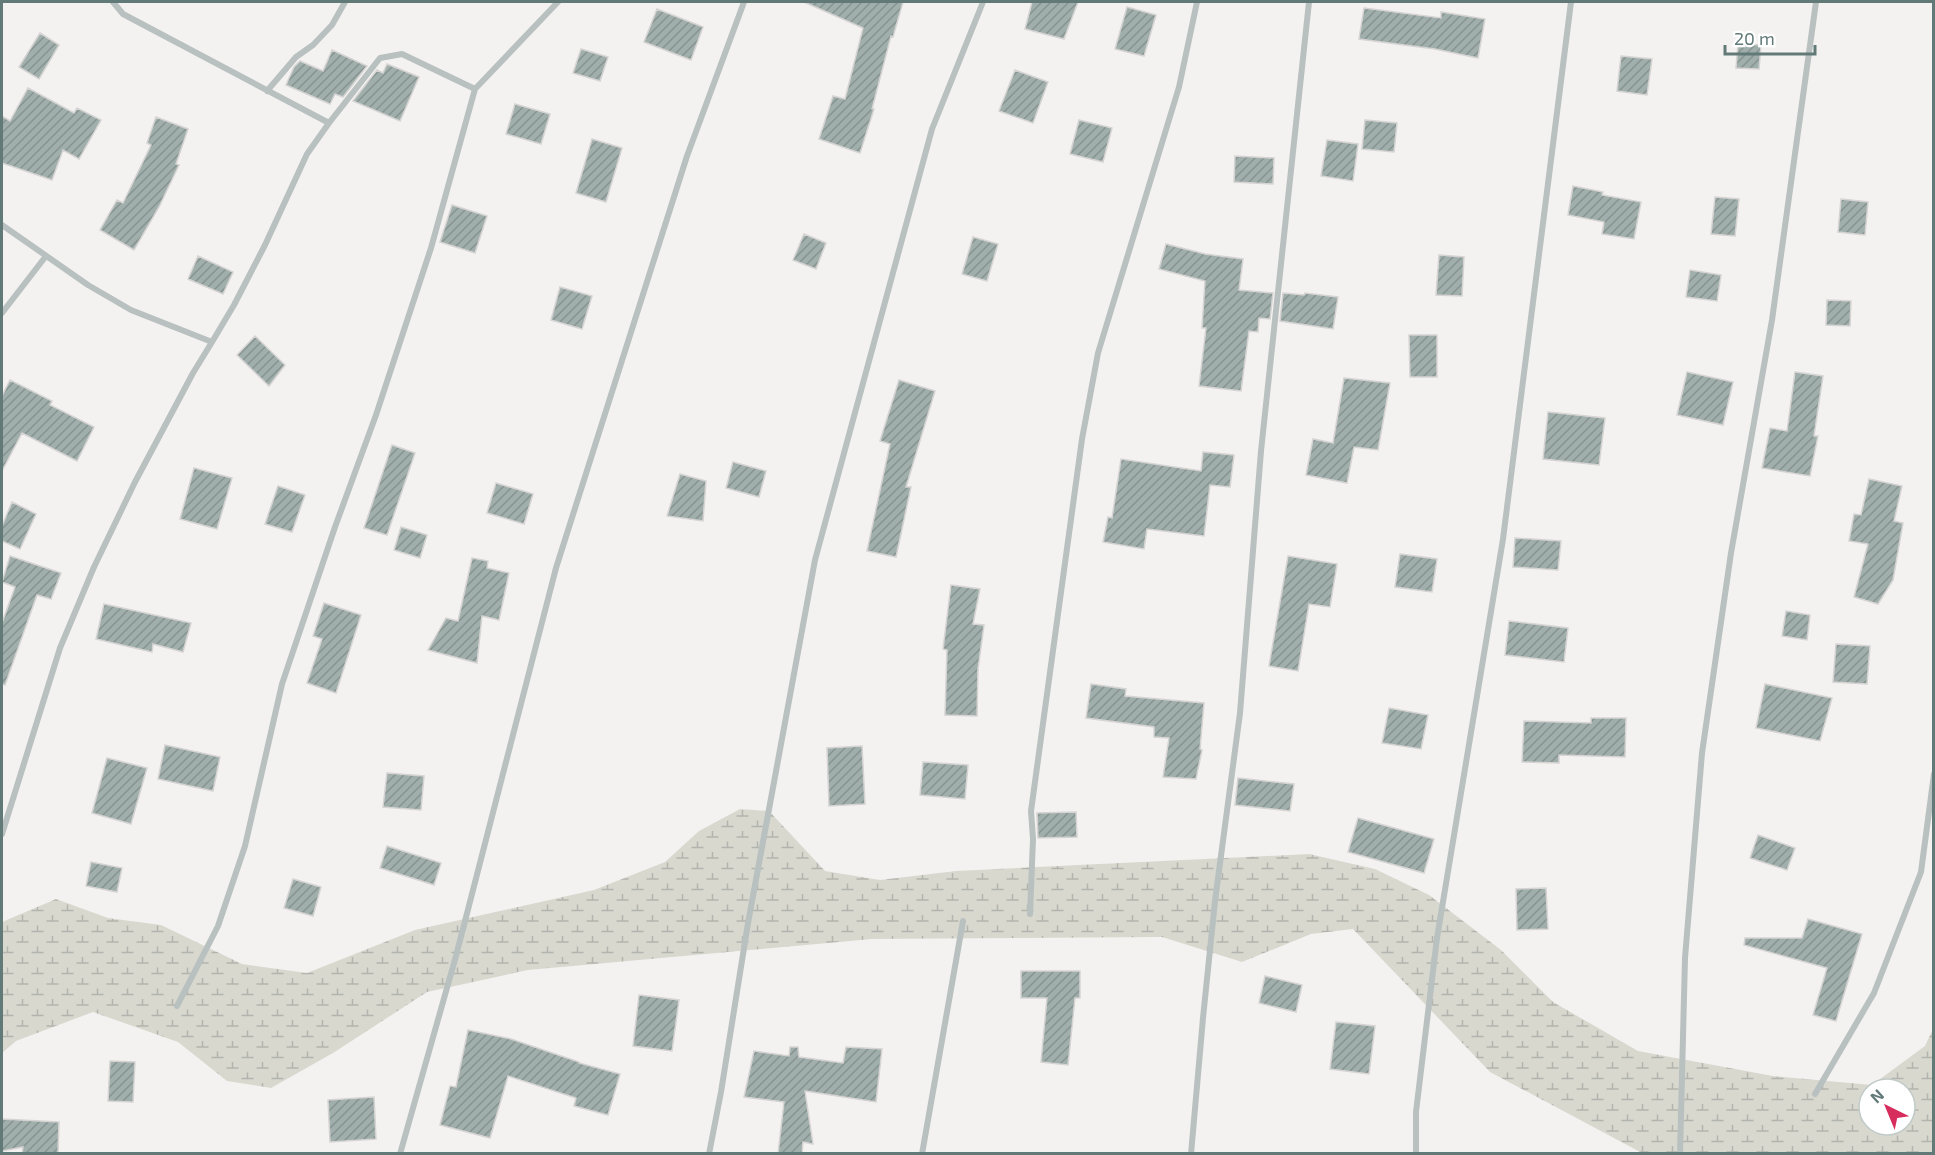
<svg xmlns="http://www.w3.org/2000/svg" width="1935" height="1155" viewBox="0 0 1935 1155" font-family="'Exo 2',sans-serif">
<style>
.wetland{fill:url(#wetland-marsh);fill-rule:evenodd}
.building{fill:url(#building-hatch);stroke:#d5d4d3;stroke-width:1.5}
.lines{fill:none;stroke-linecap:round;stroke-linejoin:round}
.minor{stroke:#b8c0c0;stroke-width:6}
</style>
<defs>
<pattern id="wetland-marsh" width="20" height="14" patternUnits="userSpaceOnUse" patternTransform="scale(1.5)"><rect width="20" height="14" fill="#d8d8cf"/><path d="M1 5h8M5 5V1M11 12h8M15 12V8" fill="none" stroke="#b3b4ad"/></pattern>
<pattern id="building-hatch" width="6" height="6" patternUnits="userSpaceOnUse" patternTransform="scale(1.5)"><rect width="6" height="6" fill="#a0aeac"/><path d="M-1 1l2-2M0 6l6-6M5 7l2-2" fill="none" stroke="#869391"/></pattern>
</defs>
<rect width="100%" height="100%" fill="#f4f2f0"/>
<path class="wetland" d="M740,809L769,811L825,871L880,880L956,871L1309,854L1375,869L1429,895L1501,950L1553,1002L1638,1051L1773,1076L1872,1085L1925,1046L1933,1029V1153H1642L1490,1072L1353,929L1311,934L1242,962L1162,937L872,939L528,970L427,992L333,1053L271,1088L227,1081L178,1042L93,1012L16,1041L2,1053V922L56,899L108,918L161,925L242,964L307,973L415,930L594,890L665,862L699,831ZM1869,1089H1905V1125H1869Z"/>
<path class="building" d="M804,2H903L893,37L891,36L872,109H874L860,153L819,139L833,96L845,99L863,28Z
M1032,2H1078L1064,39L1025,29Z
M1127,7L1156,15L1144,56L1115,49Z
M1364,8L1441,18V12L1485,19L1478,58L1435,49L1359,39Z
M657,9L703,27L691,60L644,42Z
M40,33L59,45L39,79L19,67Z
M1738,44L1761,45L1759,69L1736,68Z
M581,49L608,57L600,81L573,73Z
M332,50L367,66L343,97L335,94L330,104L286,85L294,67L300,61L323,71Z
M1621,56L1652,59L1647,95L1617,91Z
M387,64L419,77L400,121L353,101L377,70L383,73Z
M1015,70L1048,82L1033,123L999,111Z
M28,88L74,113L77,108L101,120L79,159L63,150L52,180L2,163V116L10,121Z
M515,104L550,114L541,144L506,134Z
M156,117L188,129L176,164L179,165L159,207L134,250L100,230L117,200L123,203L151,145L147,143Z
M1079,120L1112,128L1103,162L1070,154Z
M1365,120L1397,123L1394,152L1362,149Z
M592,139L622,148L606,202L576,193Z
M1327,140L1358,144L1353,181L1321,176Z
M1235,156L1274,158L1273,184L1234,182Z
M1573,186L1603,192L1602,195L1641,202L1634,239L1602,234L1604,222L1568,215Z
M1715,197L1739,199L1735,236L1711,234Z
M1841,199L1868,202L1865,235L1838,232Z
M452,205L487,216L475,253L440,242Z
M804,234L826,243L816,269L793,260Z
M973,237L998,244L987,281L962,274Z
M1166,244L1205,254L1243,259L1239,290L1273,293L1270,319L1259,318L1258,332L1249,331L1241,391L1199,386L1206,328H1202L1205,281L1159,269Z
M1439,255L1464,257L1462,296L1436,295Z
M198,256L233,272L223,294L188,279Z
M1690,270L1721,275L1717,301L1686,297Z
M560,287L592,296L582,329L551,320Z
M1283,293L1304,295L1305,293L1338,297L1333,329L1280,321Z
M1827,300L1851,301L1850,326L1826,325Z
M1409,335H1437V377H1410Z
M255,336L285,365L269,386L237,355Z
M1687,372L1733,382L1723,425L1677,415Z
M1795,372L1823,376L1814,436H1818L1810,476L1762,468L1770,428L1787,431Z
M1344,378L1390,383L1378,450L1354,447L1347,483L1306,475L1313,439L1333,443Z
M10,380L52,401L50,405L94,427L77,461L22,433L2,471V396Z
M899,380L935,391L906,487H911L896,557L867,551L890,444L880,441Z
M1548,412L1605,418L1599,465L1543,459Z
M392,445L415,453L387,535L364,528Z
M1203,452L1234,455L1230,487L1210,485L1204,536L1147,529L1144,549L1103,542L1108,517L1112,518L1121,459L1201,471Z
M733,462L766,471L759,497L726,488Z
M194,468L232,478L217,529L180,519Z
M680,474L706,481L703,521L667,516Z
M1869,479L1902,486L1894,521L1903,523L1893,580L1878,604L1854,597L1868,544L1849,541L1854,514L1861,515Z
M496,483L533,494L524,524L487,513Z
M278,486L305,495L292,532L265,524Z
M12,502L36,514L20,549L2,541V526Z
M401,527L427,535L420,558L394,550Z
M1515,538L1561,541L1558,570L1513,567Z
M1400,554L1437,559L1432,592L1395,587Z
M10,556L61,573L51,599L37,595L5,685L2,684V623L15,587L2,582Z
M1288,556L1337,564L1330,607L1309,604L1298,671L1269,666Z
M472,558L488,561L487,568L509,573L499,620L482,616L477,663L428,650L446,618L458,621Z
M951,585L980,589L973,624L984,625L978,669L977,716L945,715L947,650L943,649Z
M324,603L361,615L336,693L307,683L322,639L313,636Z
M104,604L191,623L183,652L153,644L152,652L96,639Z
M1786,611L1810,615L1807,640L1782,636Z
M1509,621L1568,628L1564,662L1505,655Z
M1836,644L1870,646L1867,684L1833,682Z
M1091,684L1126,689L1125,696L1204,703L1200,749L1202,750L1196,779L1163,777L1169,738L1154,737V727L1086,718Z
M1765,684L1832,698L1820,741L1756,728Z
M1389,708L1428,715L1421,749L1382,743Z
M1591,718H1626L1625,757L1559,755V763L1522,762L1524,721L1591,723Z
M165,745L220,757L213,791L158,779Z
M862,746L865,804L829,806L827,748Z
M107,758L147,768L131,824L92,813Z
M923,762L968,765L965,799L920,795Z
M387,773L424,776L421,810L383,807Z
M1238,778L1294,784L1290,811L1235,805Z
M1076,812L1077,837L1038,838L1037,813Z
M1358,818L1434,839L1424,873L1348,852Z
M1758,835L1795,848L1787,870L1750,858Z
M387,846L441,863L434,885L380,868Z
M91,862L122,868L117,892L86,886Z
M293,879L321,887L313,916L284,908Z
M1546,888L1548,929L1517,930L1516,889Z
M1808,919L1862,934L1836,1021L1813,1015L1827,968L1744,945L1745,938H1802Z
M1021,971H1080V998H1075L1068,1065L1041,1062L1047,998H1021Z
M1265,976L1302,985L1296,1012L1259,1003Z
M639,995L679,1000L672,1051L633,1046Z
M1336,1022L1375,1026L1369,1074L1330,1069Z
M468,1030L511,1039L579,1062V1063L620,1074L608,1115L574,1106L576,1098L508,1076L490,1138L440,1125L450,1086L456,1087Z
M790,1047H798L799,1057L843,1063L846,1047L882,1049L876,1102L805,1091L813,1144L803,1142L802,1154H778L784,1102L744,1097L754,1051L789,1056Z
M110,1061L135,1062L133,1102L108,1101Z
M374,1097L376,1139L330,1142L328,1100Z
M2,1119L59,1122L58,1154H22L23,1147L2,1151Z"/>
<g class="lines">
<path class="minor" d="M113,2L123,14L329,123
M267,91L296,57L313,45L332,25L345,2
M2,225L88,285L131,310L212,342L234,305L265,245L307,154L329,123L380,58L402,54L475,89
M2,313L46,256
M2,834L60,648L94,567L135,482L193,373L212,342
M1030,914L1033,839L1031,811L1082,439L1098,353L1179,87L1197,2
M177,1006L218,926L245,846L282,684L335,527L376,415L431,248L475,89L558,2
M1815,1094L1874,993L1921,872L1934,774
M400,1154L456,956L556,568L687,156L744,2
M709,1154L721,1092L748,923L815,560L932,129L983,2
M922,1154L963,921
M1191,1154L1203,1018L1215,901L1240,713L1261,451L1309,2
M1416,1154V1112L1437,938L1503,539L1571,2
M1680,1154L1685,958L1702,753L1731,553L1772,320L1816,2"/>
</g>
<rect width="1935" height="1155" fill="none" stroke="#617a78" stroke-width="6"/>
<g transform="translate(1887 1107) rotate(317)"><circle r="28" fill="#ffffff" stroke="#c0cac9" stroke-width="1.5"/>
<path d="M0-4.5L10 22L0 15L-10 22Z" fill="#d72d5d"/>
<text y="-9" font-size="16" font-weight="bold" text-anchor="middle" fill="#617a78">N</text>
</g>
<path d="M1725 45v9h90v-9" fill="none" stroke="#617a78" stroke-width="3"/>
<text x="1734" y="45" font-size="18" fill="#617a78" stroke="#ffffff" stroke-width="4.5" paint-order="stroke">20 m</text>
</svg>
